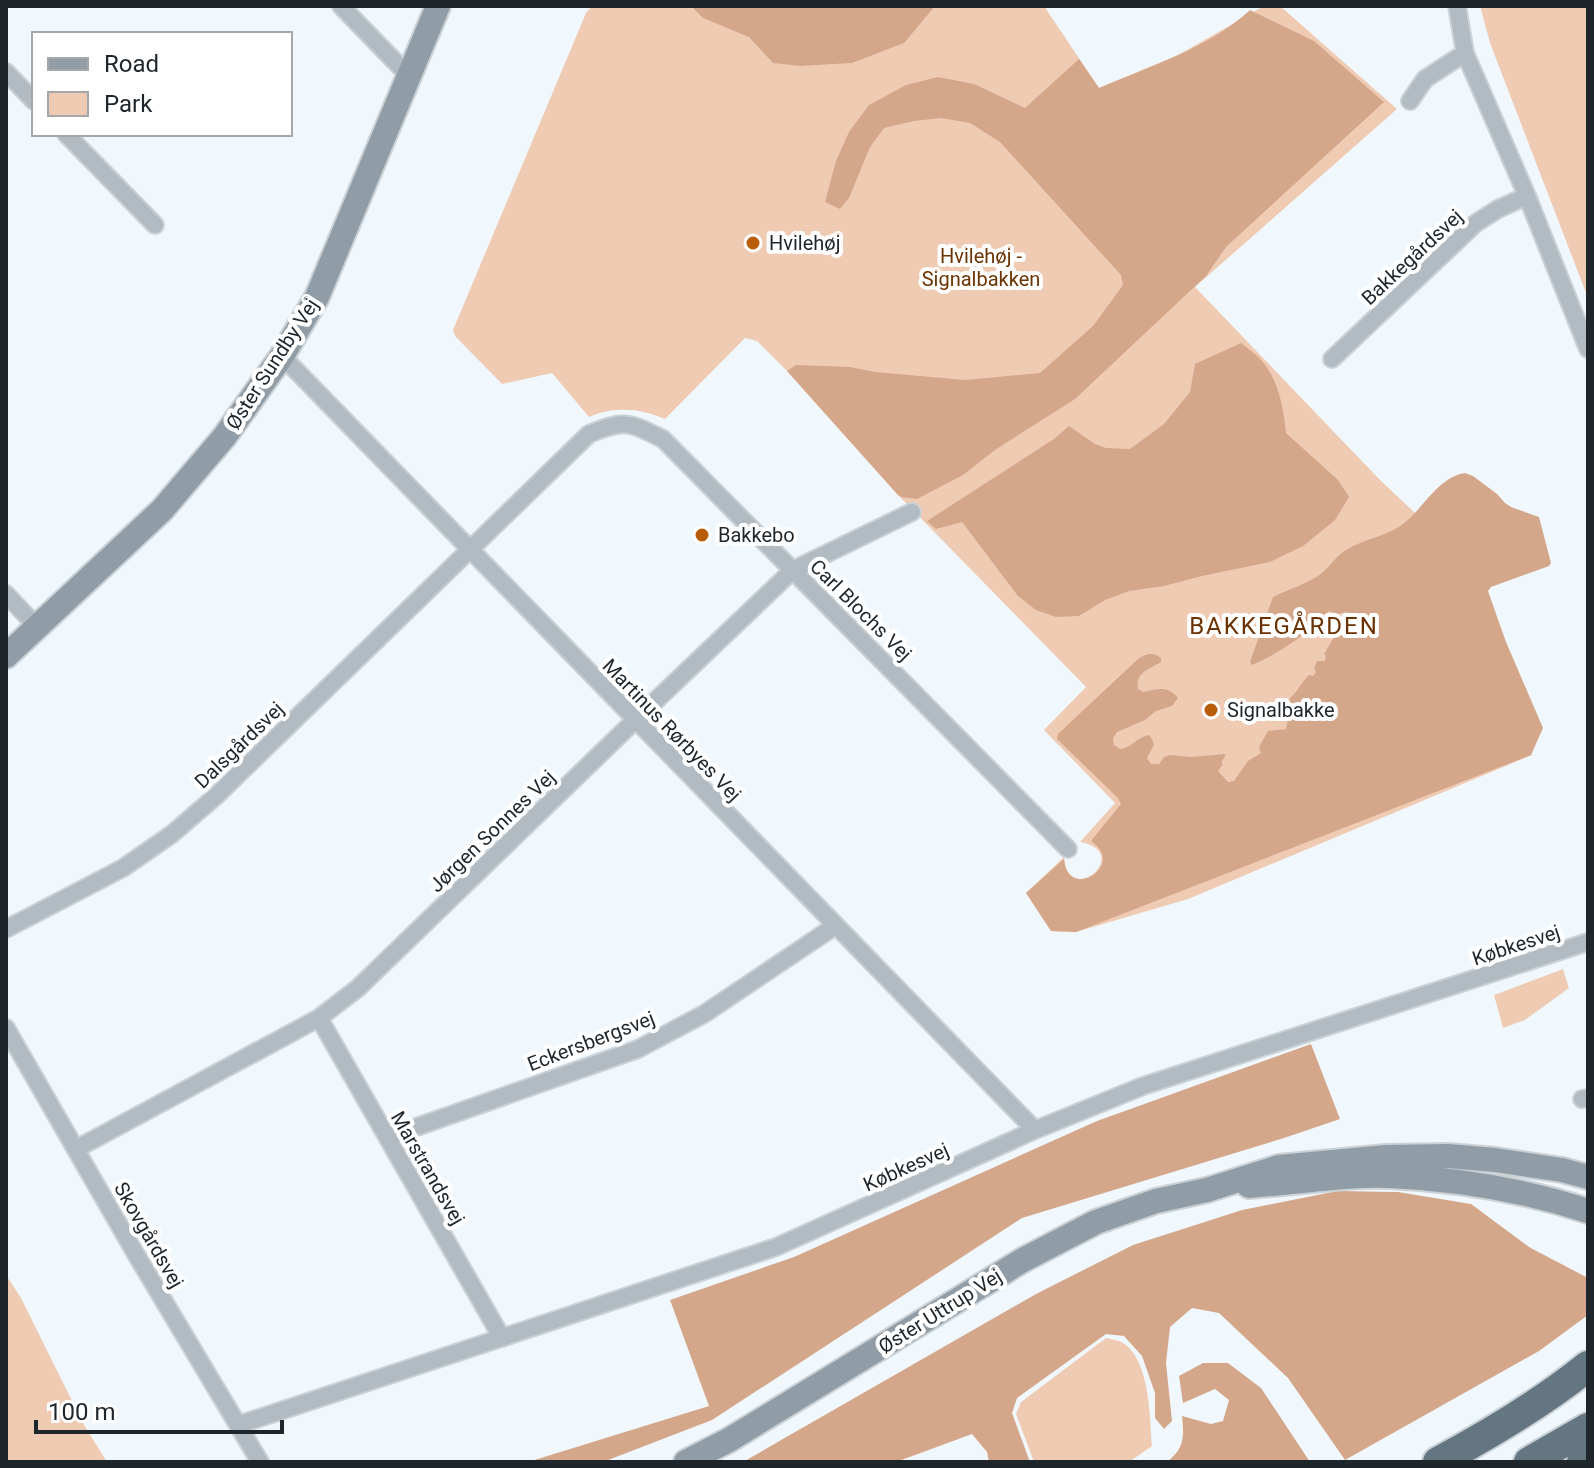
<svg xmlns="http://www.w3.org/2000/svg" width="1594" height="1468" viewBox="0 0 1594 1468" font-family="Roboto,sans-serif">
<style>
.green{fill:#efcbb4}
.forest{fill:#d5a78a}
.lines{fill:none;stroke-linecap:round;stroke-linejoin:round}
.street-casing{stroke:#cad2d7;stroke-width:20}
.secondary-casing{stroke:#cad2d7;stroke-width:28}
.highway-casing{stroke:#cad2d7;stroke-width:34}
.street{stroke:#b2bbc1;stroke-width:16}
.secondary{stroke:#919da6;stroke-width:24}
.highway{stroke:#657683;stroke-width:30}
.poi-dot{fill:#b95c08;stroke:#fff;stroke-width:3}
.labels{text-anchor:middle;dominant-baseline:central;stroke-width:8;stroke-linejoin:round;paint-order:stroke}
.poi-label{font-size:20px;fill:#1f262b;stroke:#fff;text-anchor:start}
.park-label{font-size:20px;fill:#6d3403;stroke:#fff}
.street-label{font-size:20px;fill:#1f262b;stroke:#fff}
.quarter-label{font-size:24px;letter-spacing:2px;fill:#6b3100;stroke:#fff}
</style>
<rect width="100%" height="100%" fill="#f0f8fd"/>
<path class="green" d="M592,6H1044L1099,88L1178,55L1264,6H1280L1397,109L1195,287L1380,480L1483,577L1532,755L1188,899L1076,932L1051,931L1026,893L1064,857C1068,910 1135,852 1080,842L1115,803L1044,730L1086,687L898,495L787,371L757,341L745,338L665,419C639,408 615,406 589,417L552,373L502,384L455,336L453,330L586,13Z
M1480,6H1588V298L1490,43Z
M1563,969L1569,988L1525,1020L1503,1028L1494,995Z
M6,1275L21,1298L84,1425L107,1462H6Z
M1106,1338C1110,1339 1115,1340 1119,1341C1150,1354 1150,1417 1152,1446L1129,1462H1034L1016,1414L1021,1402Z"/>
<path class="forest" d="M691,6H935L904,43L852,63L800,66L773,63L749,37L703,18Z
M1250,10L1314,41L1384,102L1226,247L1206,276L1075,399L995,450L963,475L917,499L902,497L898,495L787,371L796,365L850,367L875,372L965,380L1040,373L1093,326L1123,285L1121,275L1000,142L970,123L941,118L914,121L884,128L870,147L849,198L840,209L825,202L836,161L849,132L869,105L906,85L938,77L974,84L1025,108L1079,59L1099,88C1150,66 1209,48 1250,10Z
M1241,343C1247,348 1255,353 1261,360C1278,378 1284,409 1286,433L1338,480L1349,497L1335,520L1303,546L1270,562L1202,576L1164,586L1129,591L1105,600L1079,616L1056,617L1036,610L1018,596L962,522L936,529L927,521L1054,439L1069,426L1095,444L1106,448L1130,449L1164,424L1190,392L1195,364Z
M1465,473L1473,476L1497,494L1505,503L1511,507L1539,517L1551,563L1549,566L1491,587L1488,591L1506,642L1543,728L1531,755L1076,932L1051,931L1026,893L1064,859C1067,902 1128,866 1091,841L1121,804L1117,797L1057,739L1058,734L1138,659C1147,653 1153,652 1161,658V662C1149,669 1135,673 1138,689L1143,692C1157,689 1168,685 1178,698L1172,706L1156,711L1145,720L1117,732L1113,738L1114,745L1120,749C1131,748 1137,737 1149,735L1152,739L1154,745L1147,758L1151,764H1159L1164,757L1170,755L1191,757L1224,754L1226,755L1221,762L1223,764L1218,771L1228,782L1234,781L1248,761L1261,753L1259,747L1268,731L1286,729L1288,719L1282,715L1290,703V698C1298,692 1301,682 1309,675L1313,676L1316,672L1314,669L1317,661H1325L1326,656L1324,654L1334,637L1342,635L1351,618L1347,612L1337,614L1329,611C1309,633 1280,653 1252,665L1250,662L1273,597C1287,590 1312,582 1323,572C1331,565 1336,556 1346,550C1363,539 1386,537 1403,524C1423,509 1438,477 1465,473Z
M1311,1044L1340,1119L1284,1138L1022,1218L712,1420L603,1462H528L709,1406L670,1300L794,1257L1097,1121Z
M1337,1191L1398,1192L1471,1204L1529,1247L1588,1278V1315L1539,1351L1345,1460L1288,1378L1219,1313L1192,1308L1170,1327L1166,1363L1172,1421L1164,1429L1155,1418V1393L1142,1356L1124,1336L1106,1334L1017,1398L1012,1413L1030,1462H989L987,1452L972,1434L896,1462H743L1036,1294L1133,1245L1242,1210Z
M1203,1363H1228L1261,1388L1310,1462H1167C1185,1448 1184,1436 1182,1416L1211,1424L1223,1421L1229,1400L1215,1389L1183,1403L1179,1376Z"/>
<g class="lines">
<defs>
<path id="street" d="M341,6L409,76
M1457,6L1465,53L1527,196L1588,349
M6,72L34,101
M1410,101L1425,79L1465,53
M66,134L155,225
M282,356L1035,1130
M1332,359L1476,223L1498,209L1527,196
M6,594L37,627
M6,929L123,868L172,834L216,796L589,434C626,419 628,422 663,439L1068,849
M319,1018L502,1338
M6,1028L137,1256L260,1462
M1582,1099L1588,1098
M388,1137L638,1049L704,1014L835,926
M76,1149L319,1018L358,988L628,727L793,570L912,512
M238,1425L776,1247L1035,1130L1143,1086L1588,942"/>
<path id="secondary" d="M6,656L162,510L225,436L282,356L317,297L438,6
M1249,1186C1294,1183 1346,1174 1390,1176C1457,1179 1524,1190 1588,1211
M686,1462L729,1440L1023,1260L1096,1222L1156,1201L1207,1190L1279,1167L1386,1157L1448,1156L1495,1160L1562,1170L1588,1177"/>
<path id="highway" d="M1438,1462C1490,1434 1541,1404 1588,1366
M1529,1462L1588,1428
M1582,1462L1588,1459"/>
</defs>
<use href="#street" class="street-casing"/>
<use href="#secondary" class="secondary-casing"/>
<use href="#highway" class="highway-casing"/>
<use href="#street" class="street"/>
<use href="#secondary" class="secondary"/>
<use href="#highway" class="highway"/>
</g>
<g class="poi-dot">
<circle cx="753" cy="243" r="8"/>
<circle cx="702" cy="535" r="8"/>
<circle cx="1211" cy="710" r="8"/>
</g>
<g class="labels">
<g class="poi-label">
<text x="769" y="243">Hvilehøj</text>
<text x="718" y="535">Bakkebo</text>
<text x="1227" y="710">Signalbakke</text>
</g>
<g class="park-label">
<text x="981" y="256">Hvilehøj -<tspan x="981" dy="23">Signalbakken</tspan></text>
</g>
<g class="street-label">
<text transform="translate(1412 257) rotate(-43)">Bakkegårdsvej</text>
<text transform="translate(272 364) rotate(-57)">Øster Sundby Vej</text>
<text transform="translate(861 610) rotate(45)">Carl Blochs Vej</text>
<text transform="translate(672 730) rotate(46)">Martinus Rørbyes Vej</text>
<text transform="translate(239 745) rotate(-44)">Dalsgårdsvej</text>
<text transform="translate(492 831) rotate(-44)">Jørgen Sonnes Vej</text>
<text transform="translate(1516 945) rotate(-18)">Købkesvej</text>
<text transform="translate(591 1041) rotate(-21)">Eckersbergsvej</text>
<text transform="translate(906 1167) rotate(-24)">Købkesvej</text>
<text transform="translate(428 1168) rotate(60)">Marstrandsvej</text>
<text transform="translate(149 1235) rotate(60)">Skovgårdsvej</text>
<text transform="translate(940 1311) rotate(-32)">Øster Uttrup Vej</text>
</g>
<g class="quarter-label">
<text x="1284" y="626">BAKKEGÅRDEN</text>
</g>
</g>
<rect width="1594" height="1468" fill="none" stroke="#1f262b" stroke-width="16"/>
<rect x="32" y="32" width="260" height="104" fill="#ffffff" stroke="#a5a8aa" stroke-width="2"/>
<rect x="48" y="58" width="40" height="12" fill="#919da6" stroke="#a5a8aa" stroke-width="2"/>
<text x="104" y="72" font-size="24" fill="#1f262b">Road</text>
<rect x="48" y="92" width="40" height="24" fill="#efcbb4" stroke="#a5a8aa" stroke-width="2"/>
<text x="104" y="112" font-size="24" fill="#1f262b">Park</text>
<path d="M36 1420v12h246v-12" fill="none" stroke="#1f262b" stroke-width="4"/>
<text x="48" y="1420" font-size="24" fill="#1f262b" stroke="#ffffff" stroke-width="6" paint-order="stroke">100 m</text>
</svg>
